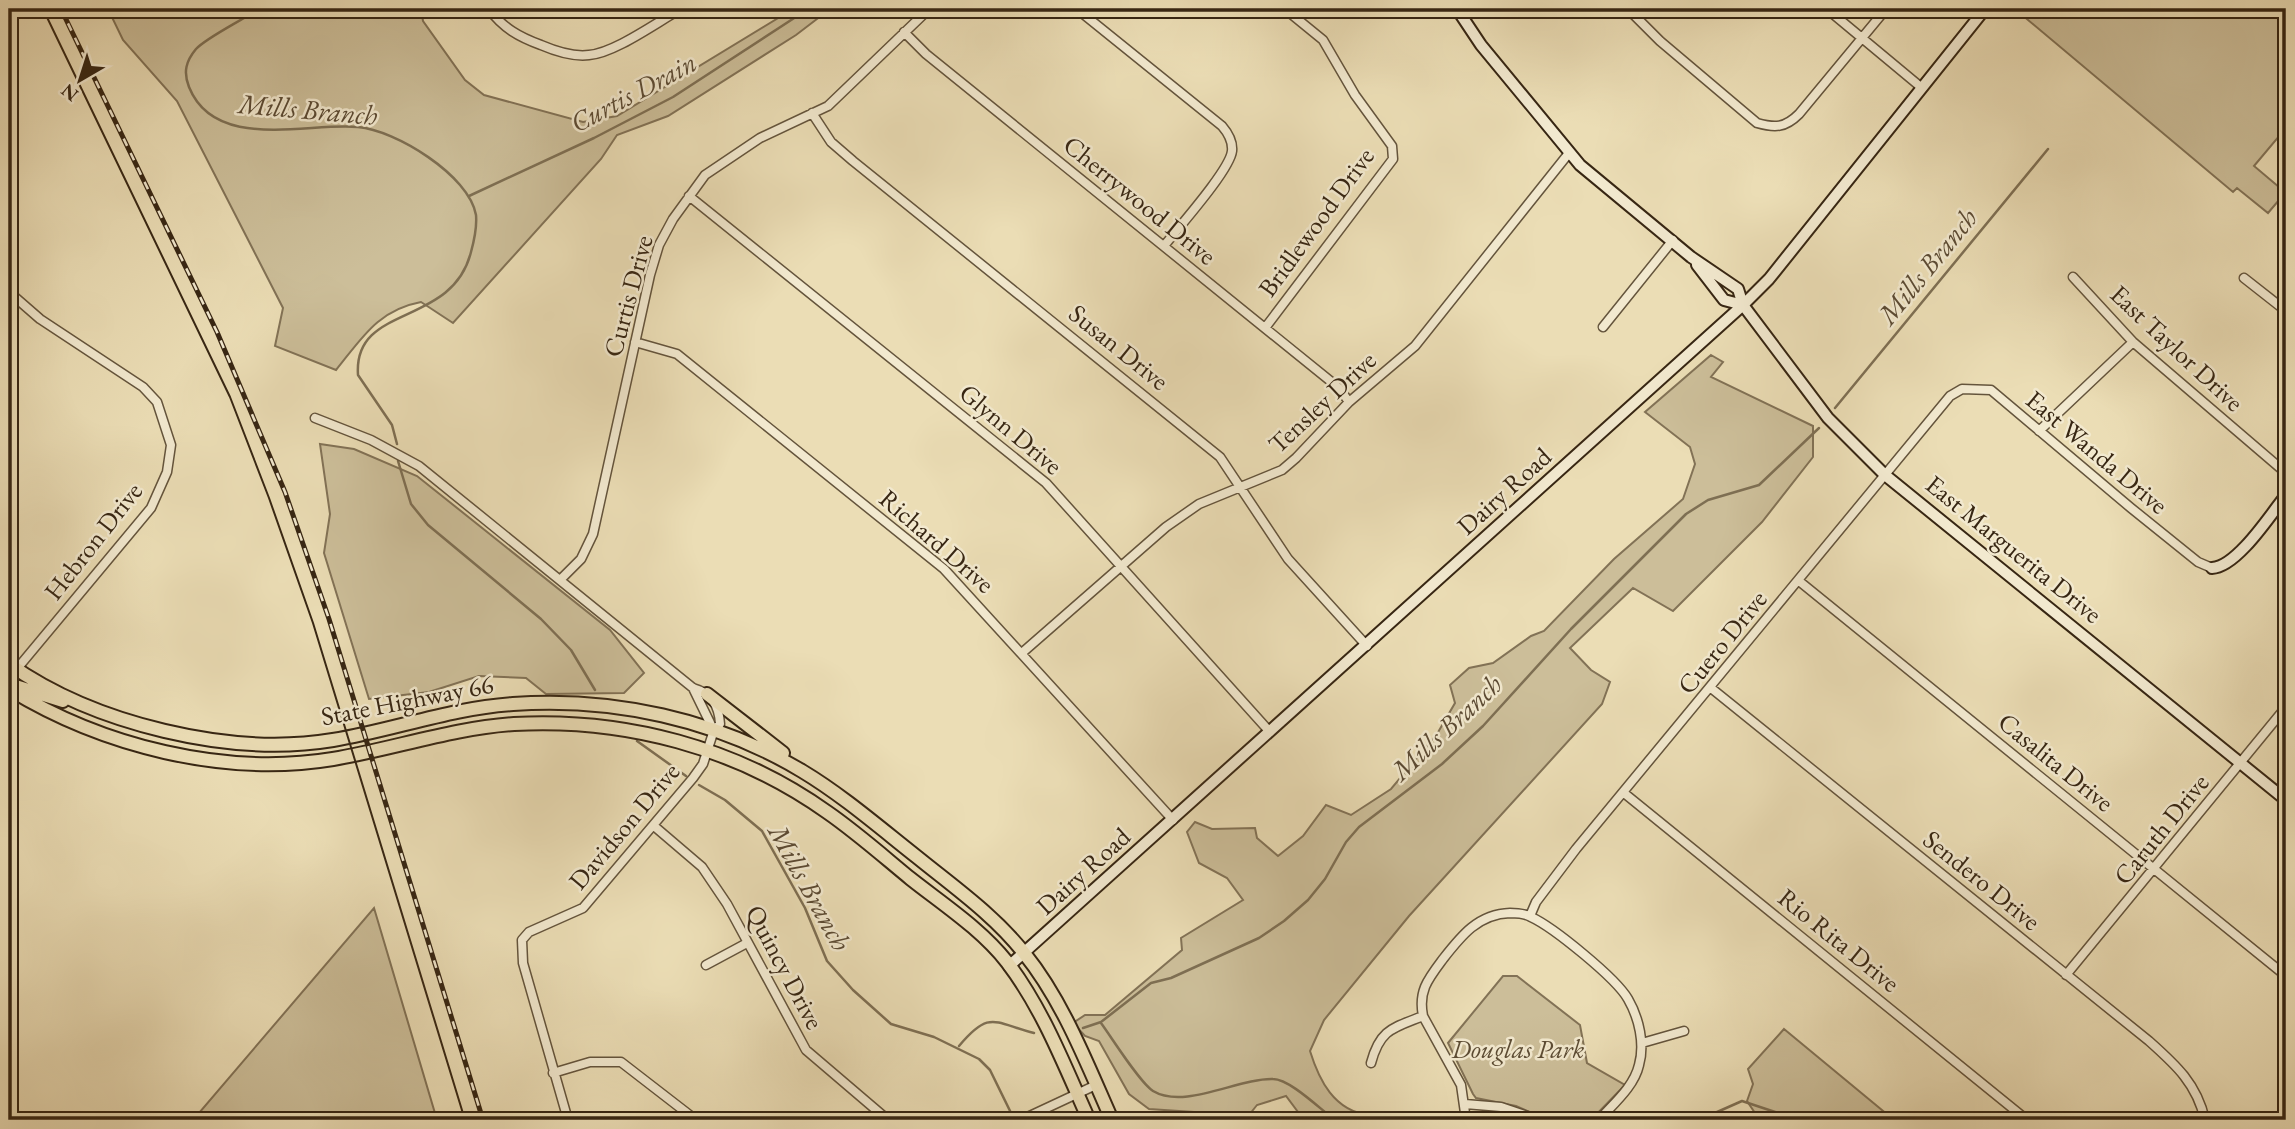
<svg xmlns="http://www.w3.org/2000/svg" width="2295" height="1129" viewBox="0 0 2295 1129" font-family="'EB Garamond',serif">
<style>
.green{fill:#ccbe99;stroke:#827256;stroke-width:2}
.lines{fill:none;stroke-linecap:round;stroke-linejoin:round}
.stream{stroke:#7e6f53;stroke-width:2.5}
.street-casing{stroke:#64543c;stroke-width:11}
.secondary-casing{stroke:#372613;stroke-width:14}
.primary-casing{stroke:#372613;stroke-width:16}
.street{stroke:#f2e9cf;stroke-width:8}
.secondary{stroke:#f2e9cf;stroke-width:10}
.primary{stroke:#ebddb5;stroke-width:12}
.tram{stroke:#372613;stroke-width:2}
.rail-casing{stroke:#372613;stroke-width:5}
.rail{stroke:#f2e9cf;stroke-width:2.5;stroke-dasharray:8;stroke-linecap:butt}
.labels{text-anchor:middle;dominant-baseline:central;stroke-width:5;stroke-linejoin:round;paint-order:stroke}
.street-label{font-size:26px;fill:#372613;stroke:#f2e9cf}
.park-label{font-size:26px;font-style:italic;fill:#5c4c34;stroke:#f2e9cf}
.water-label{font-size:28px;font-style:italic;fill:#5b4a33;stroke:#f2e9cf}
</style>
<rect width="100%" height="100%" fill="#ebddb5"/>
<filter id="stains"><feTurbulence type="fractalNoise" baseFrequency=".00286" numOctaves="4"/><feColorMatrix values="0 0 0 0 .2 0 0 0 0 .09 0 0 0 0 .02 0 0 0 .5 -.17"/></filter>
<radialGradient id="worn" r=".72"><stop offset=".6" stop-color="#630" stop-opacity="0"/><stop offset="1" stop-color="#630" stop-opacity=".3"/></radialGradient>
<path class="green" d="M108,9H421L423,21L465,80L484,95L583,122L617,116L793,9H830L796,35L668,116L617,135L601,159L453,323L421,302C378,310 362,338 336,370L275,346L283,308L177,101L123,40Z
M2015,9H2286V128L2254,166L2286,193V203L2279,200L2268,213L2237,188L2233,192Z
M1711,355L1723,362L1711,377L1813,426V457L1762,522L1673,611L1633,588L1570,648L1591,670L1610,682L1602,704L1409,916L1324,1020L1310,1051C1319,1080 1334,1111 1369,1115C1383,1117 1393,1116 1407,1120H1304L1286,1096L1257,1105L1245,1120H1207L1194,1112L1149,1109L1129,1094L1099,1041L1085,1036L1073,1023L1085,1015H1105L1182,950L1181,938L1243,900L1227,878L1199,863L1187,832L1195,822L1212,829L1255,828L1257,838L1278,856L1303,836L1326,805L1351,815L1391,789L1437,734L1455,703L1450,685L1469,668L1493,663L1531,636L1544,631L1614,559L1683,499L1695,464L1690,447L1645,412Z
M320,444L354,449L417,476L610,630L644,673L624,693L546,694L526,678L479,676L429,692L369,699L324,553L330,514Z
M374,908L437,1120H193Z
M1503,976H1517L1580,1025L1587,1063L1625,1085L1591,1120H1548L1516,1106L1476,1098L1473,1094L1448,1043Z
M1784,1029L1894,1120H1771L1757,1116L1747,1101L1753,1084L1748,1069Z"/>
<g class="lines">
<path class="stream" d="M258,9C243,20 207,37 196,49C186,61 183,72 189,87C215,152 308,122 358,127C395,130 469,175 476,215C477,226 474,241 471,252C452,328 353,303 358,375L392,425L397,444
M469,196L594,138L673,97L808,9
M1835,408L2048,149
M398,461L411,504L428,525L541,619L571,650L595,690
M637,741L686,776
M699,785L725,800L762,831L805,908L827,961L853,990L891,1024L934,1037L979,1059L990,1070L1013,1117
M1101,1023C1112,1038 1140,1083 1153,1091C1185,1110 1238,1078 1273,1079C1290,1079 1321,1110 1335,1120
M1083,1028L1101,1022L1151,983L1171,978L1259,938L1284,921L1308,900L1325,879L1346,842L1359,827L1442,764L1483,726L1571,629L1686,514L1708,500L1759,485L1819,428
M959,1046C990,1009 994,1023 1034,1033
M1624,1117L1636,1120
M1699,1120L1742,1101L1799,1120"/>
<defs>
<path id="street" d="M489,9C503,28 519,37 541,45C555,51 573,57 589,55C615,53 657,22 681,9
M1077,9L1222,126C1228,133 1233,141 1232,151C1230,170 1178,228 1164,246
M1628,9L1660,41L1757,123C1775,128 1785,128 1799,114L1886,9
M1827,9L1922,88
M904,32L926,54L1339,388L1349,402
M812,113L831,142L853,161L1220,457L1288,559L1367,646
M689,196L1046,483L1270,732
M2073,277L2133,342L2286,473
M2244,278L2286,311
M9,292L40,319L143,387L157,402L171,445L167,472L151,508L16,670
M1603,327L1673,240
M1265,328L1393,159L1392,146L1355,95L1323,40L1285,9
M635,342L677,354L944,569L1173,820
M315,418L371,440L419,466L693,688C711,693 719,705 720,724L714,730L703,764L693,778L583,908L529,932L522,940L523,963L568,1120
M2039,431L2133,342
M560,580L581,559L593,534L650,275L659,245L673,219L705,175L760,138L828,106L929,9
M1799,581L2286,976
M1023,652L1166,527L1199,504L1282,470L1296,458L1349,402L1415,346L1569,153
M693,688L713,729
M1711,688L2149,1041C2176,1065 2197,1084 2205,1120
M1624,793L2027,1120
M654,826L702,867L727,904L806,1050L888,1120
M1530,916L1536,902L1576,849L1950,396L1962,389L1991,390L2131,508L2198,562L2212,568
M706,965L747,943
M2066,975L2286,707
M1642,1043L1684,1031
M1371,1063C1380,1029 1393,1028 1423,1016
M553,1073L590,1062H621L696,1120
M1465,1104L1501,1107L1539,1120
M1021,1120L1096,1085
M1466,1120L1461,1085L1423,1016C1418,991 1428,979 1443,959C1461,936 1478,914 1510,913C1516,913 1526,914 1531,917C1553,927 1616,978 1628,999C1639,1018 1645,1044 1639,1065C1634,1087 1613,1104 1599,1120"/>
<path id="secondary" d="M1457,9L1481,45L1580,165L1691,257L1738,289L1743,305L1828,418L1885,475L2286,800
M1697,265L1724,300L1743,305
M2212,568C2237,567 2271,514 2286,495
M1009,966L1743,305L1769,279L1985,9"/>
<path id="primary" d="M9,664C94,724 230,757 333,740C394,730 451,708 513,704C612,697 716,719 802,771C842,795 879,827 917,857C954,887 994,915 1024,953C1063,1001 1087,1064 1112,1120
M9,684L63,701
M9,689C102,746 224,777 333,759C393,749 453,728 514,724C624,718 736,747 827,812C856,832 883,856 911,879C944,905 981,929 1007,962C1043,1009 1065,1067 1089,1120
M707,694L783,753"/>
</defs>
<use href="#street" class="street-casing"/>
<use href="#secondary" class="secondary-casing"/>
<use href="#primary" class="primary-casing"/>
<use href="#street" class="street"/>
<use href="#secondary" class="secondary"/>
<use href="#primary" class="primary"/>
<path class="tram" d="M43,9L230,397L269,498L313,623L465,1120"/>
<defs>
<path id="rail" d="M61,9L217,332L285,492L329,619L483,1120"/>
</defs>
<use href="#rail" class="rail-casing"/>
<use href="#rail" class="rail"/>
</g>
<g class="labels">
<g class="street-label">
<text transform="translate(1140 200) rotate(39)">Cherrywood Drive</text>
<text transform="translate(1316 222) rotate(-54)">Bridlewood Drive</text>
<text transform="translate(628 296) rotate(-75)">Curtis Drive</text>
<text transform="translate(1119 347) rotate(39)">Susan Drive</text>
<text transform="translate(2177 348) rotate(43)">East Taylor Drive</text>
<text transform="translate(1322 402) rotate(-43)">Tensley Drive</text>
<text transform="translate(1011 429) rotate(40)">Glynn Drive</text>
<text transform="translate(2097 452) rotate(40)">East Wanda Drive</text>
<text transform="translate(1504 491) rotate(-42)">Dairy Road</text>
<text transform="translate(93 541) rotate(-52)">Hebron Drive</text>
<text transform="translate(937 541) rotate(41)">Richard Drive</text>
<text transform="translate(2014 549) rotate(39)">East Marguerita Drive</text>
<text transform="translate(1722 642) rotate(-51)">Cuero Drive</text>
<text transform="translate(407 700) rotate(-11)">State Highway 66</text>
<text transform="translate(2056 762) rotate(39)">Casalita Drive</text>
<text transform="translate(624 826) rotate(-50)">Davidson Drive</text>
<text transform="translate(2161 829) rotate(-51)">Caruth Drive</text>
<text transform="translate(1083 871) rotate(-42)">Dairy Road</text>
<text transform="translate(1982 880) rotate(39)">Sendero Drive</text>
<text transform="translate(1839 940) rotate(39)">Rio Rita Drive</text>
<text transform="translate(785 967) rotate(62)">Quincy Drive</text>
</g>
<g class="park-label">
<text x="1518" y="1049">Douglas Park</text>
</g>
<g class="water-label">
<text transform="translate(633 92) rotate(-28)">Curtis Drain</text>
<text transform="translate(308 109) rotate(5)">Mills Branch</text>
<text transform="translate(1927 266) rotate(-51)">Mills Branch</text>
<text transform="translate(1446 727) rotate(-43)">Mills Branch</text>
<text transform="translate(810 887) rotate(61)">Mills Branch</text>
</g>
</g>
<rect width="2295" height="1129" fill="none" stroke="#ebddb5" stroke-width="35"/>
<rect x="10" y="10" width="2274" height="1108" fill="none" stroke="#372613" stroke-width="3.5"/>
<rect x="18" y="18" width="2260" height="1094" fill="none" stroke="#372613" stroke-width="2"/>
<g transform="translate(80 80) rotate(219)" stroke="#f2e9cf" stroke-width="5" paint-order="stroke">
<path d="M0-5L12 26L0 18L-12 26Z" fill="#372613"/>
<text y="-10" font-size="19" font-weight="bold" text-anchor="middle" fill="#372613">N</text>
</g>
<rect width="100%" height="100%" filter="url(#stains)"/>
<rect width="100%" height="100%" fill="url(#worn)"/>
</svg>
